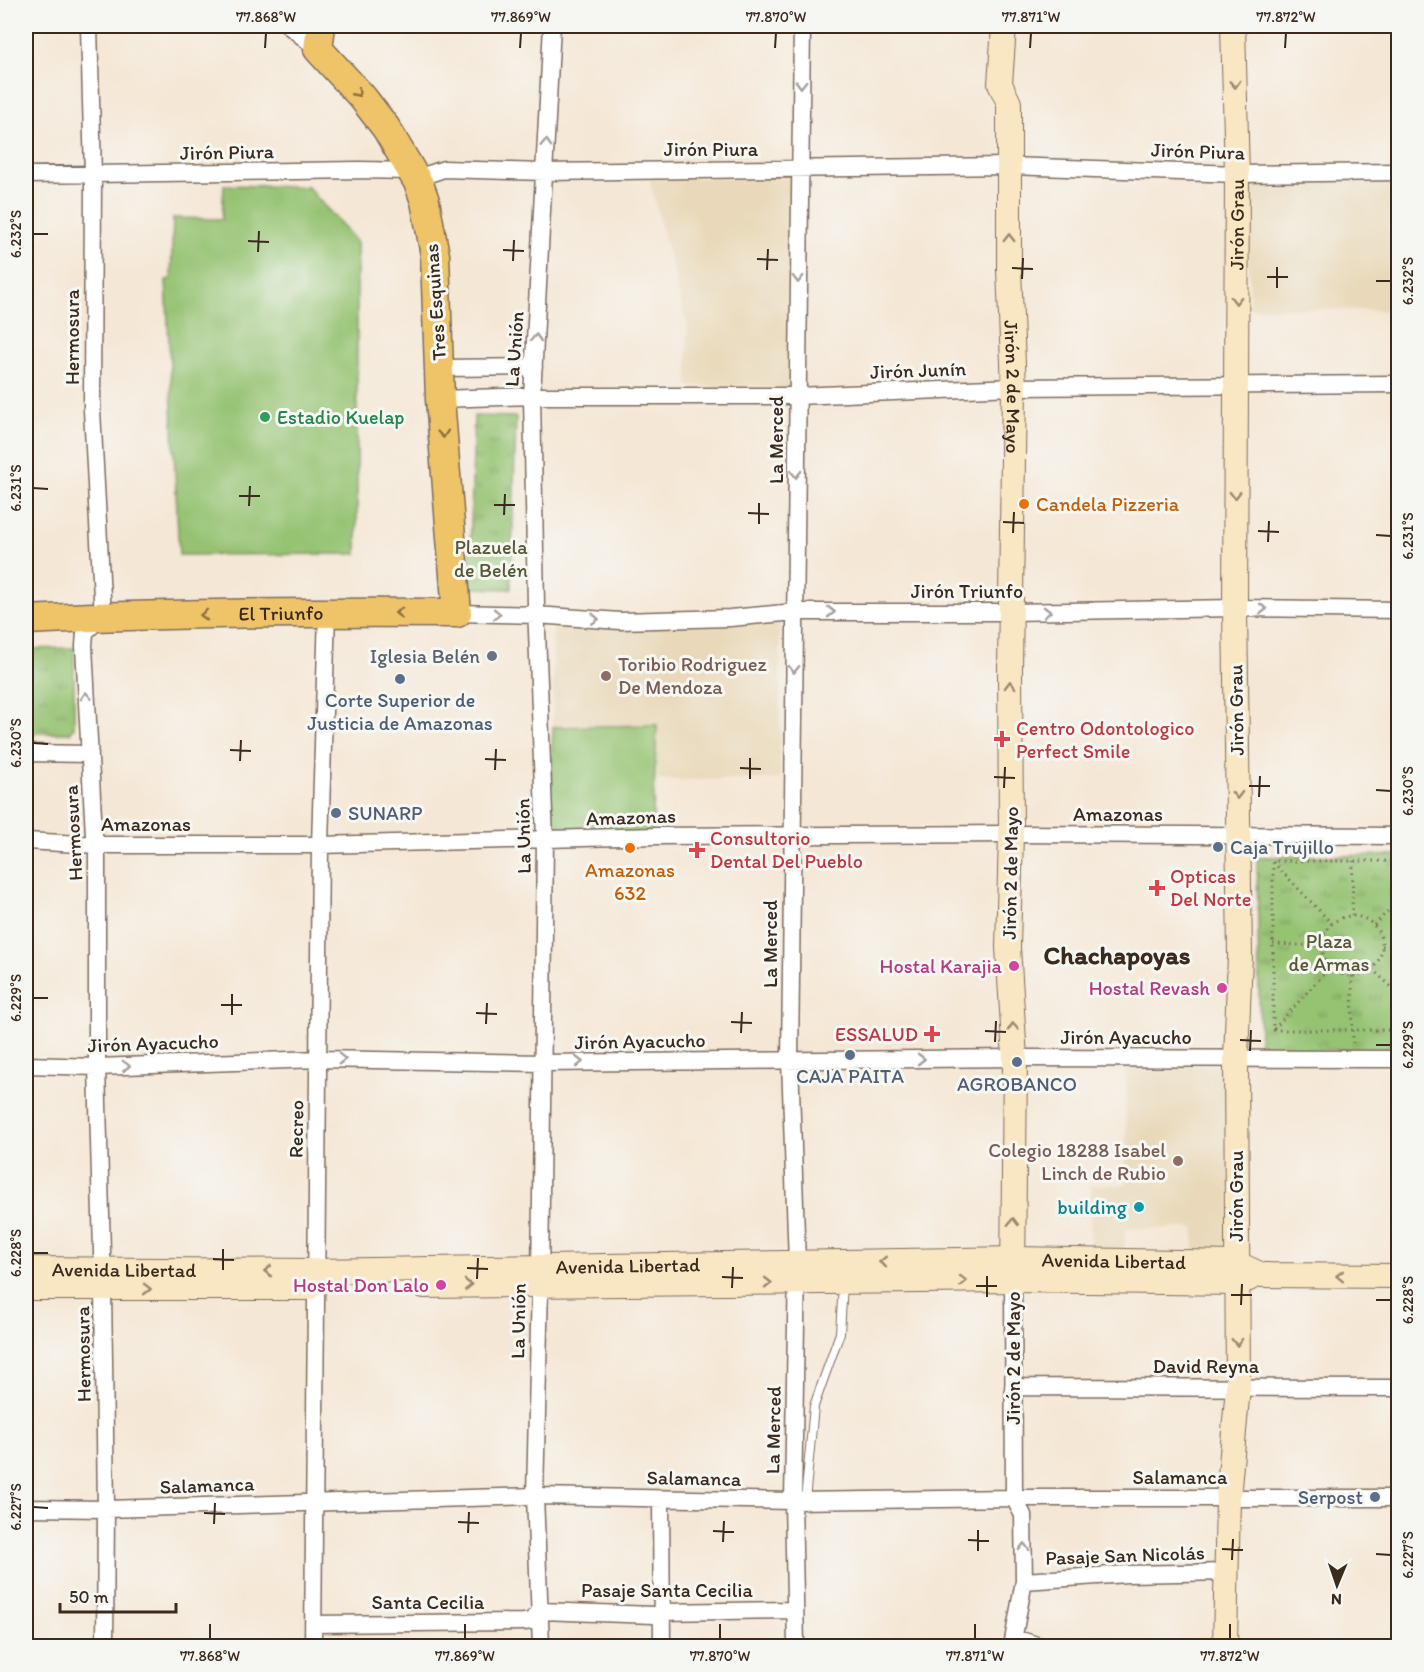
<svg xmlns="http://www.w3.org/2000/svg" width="1424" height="1672" viewBox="0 0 1424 1672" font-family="Itim,sans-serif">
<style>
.built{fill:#e9d9ba}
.grass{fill:url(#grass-tufts);stroke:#687648;stroke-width:1.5}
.garden{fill:#95c372;stroke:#687648;stroke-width:1.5}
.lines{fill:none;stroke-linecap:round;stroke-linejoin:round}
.service-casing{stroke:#7c6c5e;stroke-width:10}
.minor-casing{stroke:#7c6c5e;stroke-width:19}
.secondary-casing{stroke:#7c6c5e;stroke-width:26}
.trunk-casing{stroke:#7c6c5e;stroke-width:31}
.path{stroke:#7c6c5e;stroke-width:3;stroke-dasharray:1.5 4.5;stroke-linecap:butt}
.service{stroke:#fff;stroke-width:8}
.minor{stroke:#fff;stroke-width:16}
.secondary{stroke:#f9e7c3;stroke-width:24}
.trunk{stroke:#efc469;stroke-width:28}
.oneway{stroke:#a79f9a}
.oneway2{stroke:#9a8870}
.oneway3{stroke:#8c6f40}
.ticks{fill:none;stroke:#3b2a1e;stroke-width:2}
.leisure-dot{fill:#2e9e5b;stroke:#f6f6f2;stroke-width:2}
.food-dot{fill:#e8710a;stroke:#f6f6f2;stroke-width:2}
.worship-dot{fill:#6b7280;stroke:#f6f6f2;stroke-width:2}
.education-dot{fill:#8d6e63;stroke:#f6f6f2;stroke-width:2}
.service-dot{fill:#5c6f8a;stroke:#f6f6f2;stroke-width:2}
.health-dot{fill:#e0444e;stroke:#f6f6f2;stroke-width:2}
.hotel-dot{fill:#d1479c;stroke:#f6f6f2;stroke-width:2}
.culture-dot{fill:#0f9aa8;stroke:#f6f6f2;stroke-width:2}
.labels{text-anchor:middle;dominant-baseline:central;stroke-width:6;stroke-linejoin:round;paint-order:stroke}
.street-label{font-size:20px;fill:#3b2a1e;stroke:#f6f6f2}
.leisure-label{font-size:20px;fill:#27864d;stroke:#f6f6f2;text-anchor:start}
.food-label{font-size:20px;fill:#c56008;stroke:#f6f6f2;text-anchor:start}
.park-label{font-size:20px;fill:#565837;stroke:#f6f6f2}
.worship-label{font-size:20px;fill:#5b616d;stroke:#f6f6f2;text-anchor:end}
.education-label{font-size:20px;fill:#785e54;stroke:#f6f6f2;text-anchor:start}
.service-label{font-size:20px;fill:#4e5e75;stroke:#f6f6f2}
.health-label{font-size:20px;fill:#be3a42;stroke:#f6f6f2;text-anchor:start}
.hotel-label{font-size:20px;fill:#b23c85;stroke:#f6f6f2;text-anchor:end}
.culture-label{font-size:20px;fill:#0d838f;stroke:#f6f6f2;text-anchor:end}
.district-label{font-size:26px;font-weight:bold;fill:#3b2a1e;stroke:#f6f6f2}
.neatline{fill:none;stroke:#3b2a1e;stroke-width:2}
.ticks-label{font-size:15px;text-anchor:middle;fill:#3b2a1e}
</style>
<defs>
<pattern id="grass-tufts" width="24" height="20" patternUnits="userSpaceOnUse" patternTransform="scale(1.5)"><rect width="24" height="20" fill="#95c372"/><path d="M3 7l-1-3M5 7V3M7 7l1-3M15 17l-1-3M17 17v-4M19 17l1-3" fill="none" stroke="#7b9f5d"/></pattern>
</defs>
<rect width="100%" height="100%" fill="#f6f6f2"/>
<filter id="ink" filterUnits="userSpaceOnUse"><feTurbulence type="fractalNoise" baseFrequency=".0167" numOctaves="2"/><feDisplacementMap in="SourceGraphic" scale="12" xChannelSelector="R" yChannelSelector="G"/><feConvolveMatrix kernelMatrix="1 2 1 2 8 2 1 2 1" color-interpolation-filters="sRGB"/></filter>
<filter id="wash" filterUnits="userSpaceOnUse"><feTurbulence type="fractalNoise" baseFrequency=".008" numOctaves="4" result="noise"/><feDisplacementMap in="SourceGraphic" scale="24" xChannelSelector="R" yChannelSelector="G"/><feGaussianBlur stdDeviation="1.35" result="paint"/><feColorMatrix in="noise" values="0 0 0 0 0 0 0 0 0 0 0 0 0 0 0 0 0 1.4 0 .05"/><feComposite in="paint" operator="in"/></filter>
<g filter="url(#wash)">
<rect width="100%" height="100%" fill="#f5e7d5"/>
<path class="built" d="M1268,175L1273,183V191H1284L1283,183L1290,178L1398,179V311L1250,308L1246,182Z
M649,178H793L794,388L688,386L687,325Z
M780,623V779L657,780V725L553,727V626Z
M1126,1064L1230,1065V1255H1194V1228L1125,1229L1124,1257L1090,1256L1091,1185H1126Z"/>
<path class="grass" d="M474,416L516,417L511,589L469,588Z
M74,648V727L70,733H26V649Z
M1398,855V1049L1260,1051L1257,857Z"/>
<path class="garden" d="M224,185L308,187C324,207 342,223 357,243V554L179,555L166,280L171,279L173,218L222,219Z
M657,725L652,834L548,833L553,727Z"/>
</g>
<g filter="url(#ink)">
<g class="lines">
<defs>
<path id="service" d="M805,1501L814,1406L840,1333L843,1284"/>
<path id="minor" d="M89,26L93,175L92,410L103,616L85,632L84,646L94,835L97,845V1067L103,1289L106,1509L105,1646
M289,26L318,49
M26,175L359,170L410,171L426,175L444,169L545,172L1010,166L1237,174L1398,172
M440,368L534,367
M440,399L532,396H797L1014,387L1398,384
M457,613L536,615L620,621L730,618L795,612H1011L1235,608L1398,610
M26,753L90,754
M26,841L97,845H320L657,836L1011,834L1398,836
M26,1065L97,1067L318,1059L543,1063L1015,1058L1398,1059
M1013,1387L1398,1388
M661,1499L662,1646
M26,1508L106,1509L535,1496L793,1501L1014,1498H1398
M1024,1581L1127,1574L1228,1572
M313,1624L524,1622L531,1621L540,1611L654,1615L662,1612L795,1610
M1014,1638L1040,1646
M313,1646L320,845L327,612
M541,1646L535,1496L540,1284L545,840L536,605L532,396L552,26
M796,1646L793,1501L797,1264L790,1060L802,26
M1012,1646L1024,1581L1023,1515L1014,1498L1013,1280"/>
<g id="secondary">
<path id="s1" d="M1004,26L1000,84L1009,103V270L1014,387L1010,669L1011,834L1008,947L1015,1058L1013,1280"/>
<path id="s2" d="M26,1269L315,1271L1016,1259L1236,1263L1262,1275L1398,1276"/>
<path d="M424,1286L1013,1280L1236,1283L1249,1279"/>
<path d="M26,1288H308"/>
<path id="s3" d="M1225,1646L1228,1498L1238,1387L1236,1058L1240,956L1235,608L1237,174L1233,26"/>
</g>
<g id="trunk">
<path id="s4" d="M26,620C169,613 313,612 457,613L440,399L435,255L425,201L419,184L386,128L363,98L318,49L321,26"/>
</g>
</defs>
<use href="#service" class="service-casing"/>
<use href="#minor" class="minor-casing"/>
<use href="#secondary" class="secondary-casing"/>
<use href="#trunk" class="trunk-casing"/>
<path class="path" d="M1398,861H1273V1030H1398
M1273,862L1332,924
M1322 946a30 30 0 1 1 60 0a30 30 0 1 1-60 0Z
M1352,916L1353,861
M1374,925L1398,901
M1273,944L1322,946
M1382,946H1398
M1372,969L1398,993
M1352,976L1353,1043
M1274,1029L1330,967"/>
<use href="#service" class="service"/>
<use href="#minor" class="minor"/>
<use href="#secondary" class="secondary"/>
<use href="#trunk" class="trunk"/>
</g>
<defs><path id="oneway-chevron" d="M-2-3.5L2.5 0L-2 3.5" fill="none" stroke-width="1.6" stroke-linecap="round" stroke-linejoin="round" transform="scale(1.5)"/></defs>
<g class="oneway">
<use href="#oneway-chevron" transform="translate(801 84) rotate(91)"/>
<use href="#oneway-chevron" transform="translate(546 143) rotate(-87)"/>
<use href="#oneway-chevron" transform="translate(798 279) rotate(91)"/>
<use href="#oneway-chevron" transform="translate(536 338) rotate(-87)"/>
<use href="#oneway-chevron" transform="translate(796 474) rotate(90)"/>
<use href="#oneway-chevron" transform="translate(1263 609) rotate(1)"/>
<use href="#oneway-chevron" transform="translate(831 612)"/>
<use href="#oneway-chevron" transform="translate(1047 612) rotate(-1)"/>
<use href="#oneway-chevron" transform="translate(497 614) rotate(1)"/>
<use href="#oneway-chevron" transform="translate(595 619) rotate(4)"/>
<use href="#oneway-chevron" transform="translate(794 669) rotate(91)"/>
<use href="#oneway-chevron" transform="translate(86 696) rotate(-93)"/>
<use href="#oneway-chevron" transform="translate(342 1059) rotate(1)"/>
<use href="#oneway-chevron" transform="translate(921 1059)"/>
<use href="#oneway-chevron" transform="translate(579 1062) rotate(-1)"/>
<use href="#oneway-chevron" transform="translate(126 1066) rotate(-2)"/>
<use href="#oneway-chevron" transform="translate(1024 1547) rotate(-91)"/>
</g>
<g class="oneway2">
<use href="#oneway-chevron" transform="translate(1235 84) rotate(88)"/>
<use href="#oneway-chevron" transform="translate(1009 238) rotate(-90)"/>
<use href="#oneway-chevron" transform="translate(1236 300) rotate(91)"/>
<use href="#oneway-chevron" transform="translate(1235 495) rotate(90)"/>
<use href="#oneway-chevron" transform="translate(1010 685) rotate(-91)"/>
<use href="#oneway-chevron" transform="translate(1237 795) rotate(89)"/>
<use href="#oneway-chevron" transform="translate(1013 1027) rotate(-94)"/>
<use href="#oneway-chevron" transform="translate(1013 1222) rotate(-89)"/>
<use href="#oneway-chevron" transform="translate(883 1262) rotate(179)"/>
<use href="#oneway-chevron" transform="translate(268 1271) rotate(-180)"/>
<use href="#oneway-chevron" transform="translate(1340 1276) rotate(-179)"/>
<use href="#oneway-chevron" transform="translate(963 1281) rotate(-1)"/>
<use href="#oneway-chevron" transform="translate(768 1283)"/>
<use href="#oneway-chevron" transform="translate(468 1285) rotate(-1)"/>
<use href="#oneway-chevron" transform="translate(147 1289)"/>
<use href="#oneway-chevron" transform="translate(1237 1342) rotate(89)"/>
</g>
<g class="oneway3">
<use href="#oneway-chevron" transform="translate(357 93) rotate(48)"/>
<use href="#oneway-chevron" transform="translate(443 434) rotate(85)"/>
<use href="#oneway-chevron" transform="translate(399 613) rotate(-180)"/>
<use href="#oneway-chevron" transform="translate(204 615) rotate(179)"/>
</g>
</g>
<path class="ticks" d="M265,48L266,33M520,48L521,33M775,48L776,33M1030,48L1031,33M1285,48L1286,33M33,234H48M248,241L269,242M503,250L524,251M258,252L259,231M757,259L778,260M513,261L514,240M1012,268L1033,269M767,270L768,249M1267,277H1288M1022,279L1023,258M1376,281H1391M1277,288V267M33,488L48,489M239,496H260M494,505H515M249,506L250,486M748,513L769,514M504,515L505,494M1003,522L1024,523M759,524V503M1258,531L1279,532M1013,533L1014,512M1376,535L1391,536M1268,542L1269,521M33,743L48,744M230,750L251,751M485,759L506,760M240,761L241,740M740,768L761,769M495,770L496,749M994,777L1015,778M750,779V758M1249,786H1270M1004,788L1005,767M1376,790L1391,791M1259,797L1260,776M33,998H48M221,1005H242M476,1013L497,1014M232,1015V994M731,1022L752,1023M486,1024L487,1003M985,1031L1006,1032M741,1033L742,1012M1240,1040L1261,1041M995,1042L996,1021M1376,1045H1391M1250,1051L1251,1030M33,1253H48M213,1259L234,1260M467,1268L488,1269M223,1270V1249M722,1277L743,1278M477,1279L478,1258M976,1286H997M732,1288L733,1267M1231,1295H1252M987,1297V1276M1376,1300H1391M1241,1305L1242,1284M33,1507L48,1508M204,1513L225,1514M458,1522L479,1523M214,1524L215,1503M713,1531L734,1532M468,1533L469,1512M968,1540L989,1541M723,1542L724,1521M1222,1549L1243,1550M978,1551V1530M1376,1554L1391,1555M1232,1560L1233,1539M210,1639V1624M465,1639V1624M720,1639V1624M975,1639V1624M1230,1639V1624"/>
<circle class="leisure-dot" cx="265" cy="417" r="6"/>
<g class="food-dot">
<circle cx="1024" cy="504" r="6"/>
<circle cx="630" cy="848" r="6"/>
</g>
<circle class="worship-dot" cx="492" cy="656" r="6"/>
<g class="education-dot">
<circle cx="606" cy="676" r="6"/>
<circle cx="1178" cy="1161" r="6"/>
</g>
<g class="service-dot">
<circle cx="400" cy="679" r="6"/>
<circle cx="336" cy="813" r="6"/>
<circle cx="1218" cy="847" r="6"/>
<circle cx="850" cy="1055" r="6"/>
<circle cx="1017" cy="1062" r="6"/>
<circle cx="1375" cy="1497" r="6"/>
</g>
<g class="health-dot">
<path d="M999 730h6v6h6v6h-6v6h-6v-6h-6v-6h6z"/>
<path d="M694 841h6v6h6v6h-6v6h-6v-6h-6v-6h6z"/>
<path d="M1154 879h6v6h6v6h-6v6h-6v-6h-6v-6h6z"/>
<path d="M929 1025h6v6h6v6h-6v6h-6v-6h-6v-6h6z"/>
</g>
<g class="hotel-dot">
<circle cx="1014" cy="966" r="6"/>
<circle cx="1222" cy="988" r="6"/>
<circle cx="441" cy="1285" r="6"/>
</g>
<circle class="culture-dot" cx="1139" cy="1207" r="6"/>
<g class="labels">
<g class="street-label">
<text x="711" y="149">Jirón Piura</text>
<text transform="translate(1198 151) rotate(2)">Jirón Piura</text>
<text transform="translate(227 152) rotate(-1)">Jirón Piura</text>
<text stroke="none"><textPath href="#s3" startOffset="1422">Jirón Grau</textPath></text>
<text transform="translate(435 302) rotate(-94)">Tres Esquinas</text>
<text transform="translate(72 337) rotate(-90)">Hermosura</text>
<text transform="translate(514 349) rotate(-86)">La Unión</text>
<text transform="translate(918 370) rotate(-2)">Jirón Junín</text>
<text stroke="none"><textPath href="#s1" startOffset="363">Jirón 2 de Mayo</textPath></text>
<text transform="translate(776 440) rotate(-90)">La Merced</text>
<text x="967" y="591">Jirón Triunfo</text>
<text stroke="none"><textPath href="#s4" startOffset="255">El Triunfo</textPath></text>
<text transform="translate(1236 710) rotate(-91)">Jirón Grau</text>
<text x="1118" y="814">Amazonas</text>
<text transform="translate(631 817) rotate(-2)">Amazonas</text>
<text x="146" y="824">Amazonas</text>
<text transform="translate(73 833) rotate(-93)">Hermosura</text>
<text transform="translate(523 836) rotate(-91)">La Unión</text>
<text transform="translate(1010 873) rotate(-89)">Jirón 2 de Mayo</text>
<text transform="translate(770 944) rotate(-90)">La Merced</text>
<text x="1126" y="1037">Jirón Ayacucho</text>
<text transform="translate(640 1041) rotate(-1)">Jirón Ayacucho</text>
<text transform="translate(153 1043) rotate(-2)">Jirón Ayacucho</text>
<text transform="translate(296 1129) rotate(-89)">Recreo</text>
<text transform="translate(1236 1196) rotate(-90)">Jirón Grau</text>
<text stroke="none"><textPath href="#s2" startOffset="1088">Avenida Libertad</textPath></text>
<text stroke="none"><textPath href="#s2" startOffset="602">Avenida Libertad</textPath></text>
<text stroke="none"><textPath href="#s2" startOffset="98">Avenida Libertad</textPath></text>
<text transform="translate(518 1321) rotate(-89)">La Unión</text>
<text transform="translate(83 1354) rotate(-91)">Hermosura</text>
<text transform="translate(1013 1358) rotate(-90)">Jirón 2 de Mayo</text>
<text x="1206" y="1366">David Reyna</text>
<text transform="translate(773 1430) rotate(-89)">La Merced</text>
<text x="1180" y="1477">Salamanca</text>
<text transform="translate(694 1478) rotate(1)">Salamanca</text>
<text transform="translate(207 1485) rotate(-2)">Salamanca</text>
<text transform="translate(1125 1555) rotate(-2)">Pasaje San Nicolás</text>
<text x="667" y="1590">Pasaje Santa Cecilia</text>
<text x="428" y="1602">Santa Cecilia</text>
</g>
<g class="leisure-label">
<text x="277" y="417">Estadio Kuelap</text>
</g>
<g class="food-label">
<text x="1036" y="504">Candela Pizzeria</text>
<text x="630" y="870" text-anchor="middle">Amazonas<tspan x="630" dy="23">632</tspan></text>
</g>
<g class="park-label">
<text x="491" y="547">Plazuela<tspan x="491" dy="23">de Belén</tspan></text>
<text x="1329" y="941">Plaza<tspan x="1329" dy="23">de Armas</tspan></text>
</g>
<g class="worship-label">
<text x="480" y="656">Iglesia Belén</text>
</g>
<g class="education-label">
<text x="618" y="664">Toribio Rodriguez<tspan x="618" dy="23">De Mendoza</tspan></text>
<text x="1166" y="1150" text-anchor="end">Colegio 18288 Isabel<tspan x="1166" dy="23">Linch de Rubio</tspan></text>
</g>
<g class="service-label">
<text x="400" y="700">Corte Superior de<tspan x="400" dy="23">Justicia de Amazonas</tspan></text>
<text x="348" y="813" text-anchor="start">SUNARP</text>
<text x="1230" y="847" text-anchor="start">Caja Trujillo</text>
<text x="850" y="1076">CAJA PAITA</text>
<text x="1017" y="1084">AGROBANCO</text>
<text x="1363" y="1497" text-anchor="end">Serpost</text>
</g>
<g class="health-label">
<text x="1016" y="728">Centro Odontologico<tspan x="1016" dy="23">Perfect Smile</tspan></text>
<text x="710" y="838">Consultorio<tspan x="710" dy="23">Dental Del Pueblo</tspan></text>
<text x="1170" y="876">Opticas<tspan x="1170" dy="23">Del Norte</tspan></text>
<text x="918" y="1034" text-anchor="end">ESSALUD</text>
</g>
<g class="hotel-label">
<text x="1002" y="966">Hostal Karajia</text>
<text x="1210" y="988">Hostal Revash</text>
<text x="429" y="1285">Hostal Don Lalo</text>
</g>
<g class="culture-label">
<text x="1127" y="1207">building</text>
</g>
<g class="district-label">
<text x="1117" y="955">Chachapoyas</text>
</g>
</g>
<rect width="1424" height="1672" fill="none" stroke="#f6f6f2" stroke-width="66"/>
<g transform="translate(1337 1585) rotate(182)" stroke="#f6f6f2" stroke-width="4.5" paint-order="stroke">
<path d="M0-4.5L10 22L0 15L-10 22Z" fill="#3b2a1e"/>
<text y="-9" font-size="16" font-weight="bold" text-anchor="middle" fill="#3b2a1e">N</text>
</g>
<path d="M60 1603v9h116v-9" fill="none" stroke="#3b2a1e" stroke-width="3"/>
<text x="69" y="1603" font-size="18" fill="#3b2a1e" stroke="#f6f6f2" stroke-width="4.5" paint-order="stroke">50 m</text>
<rect x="33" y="33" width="1358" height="1606" class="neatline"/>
<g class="ticks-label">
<text x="266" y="22">77.868°W</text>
<text x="521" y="22">77.869°W</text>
<text x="776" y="22">77.870°W</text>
<text x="1031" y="22">77.871°W</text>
<text x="1286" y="22">77.872°W</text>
<text transform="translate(16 234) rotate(-90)" y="5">6.232°S</text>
<text transform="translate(1408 281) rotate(-90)" y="5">6.232°S</text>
<text transform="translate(16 488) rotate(-90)" y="5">6.231°S</text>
<text transform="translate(1408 536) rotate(-90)" y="5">6.231°S</text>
<text transform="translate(16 743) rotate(-90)" y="5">6.230°S</text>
<text transform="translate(1408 791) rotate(-90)" y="5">6.230°S</text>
<text transform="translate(16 998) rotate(-90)" y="5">6.229°S</text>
<text transform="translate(1408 1045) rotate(-90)" y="5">6.229°S</text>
<text transform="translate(16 1253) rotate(-90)" y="5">6.228°S</text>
<text transform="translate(1408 1300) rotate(-90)" y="5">6.228°S</text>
<text transform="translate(16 1507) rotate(-90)" y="5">6.227°S</text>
<text transform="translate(1408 1555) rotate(-90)" y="5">6.227°S</text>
<text x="210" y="1661">77.868°W</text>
<text x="465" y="1661">77.869°W</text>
<text x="720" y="1661">77.870°W</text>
<text x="975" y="1661">77.871°W</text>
<text x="1230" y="1661">77.872°W</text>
</g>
</svg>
